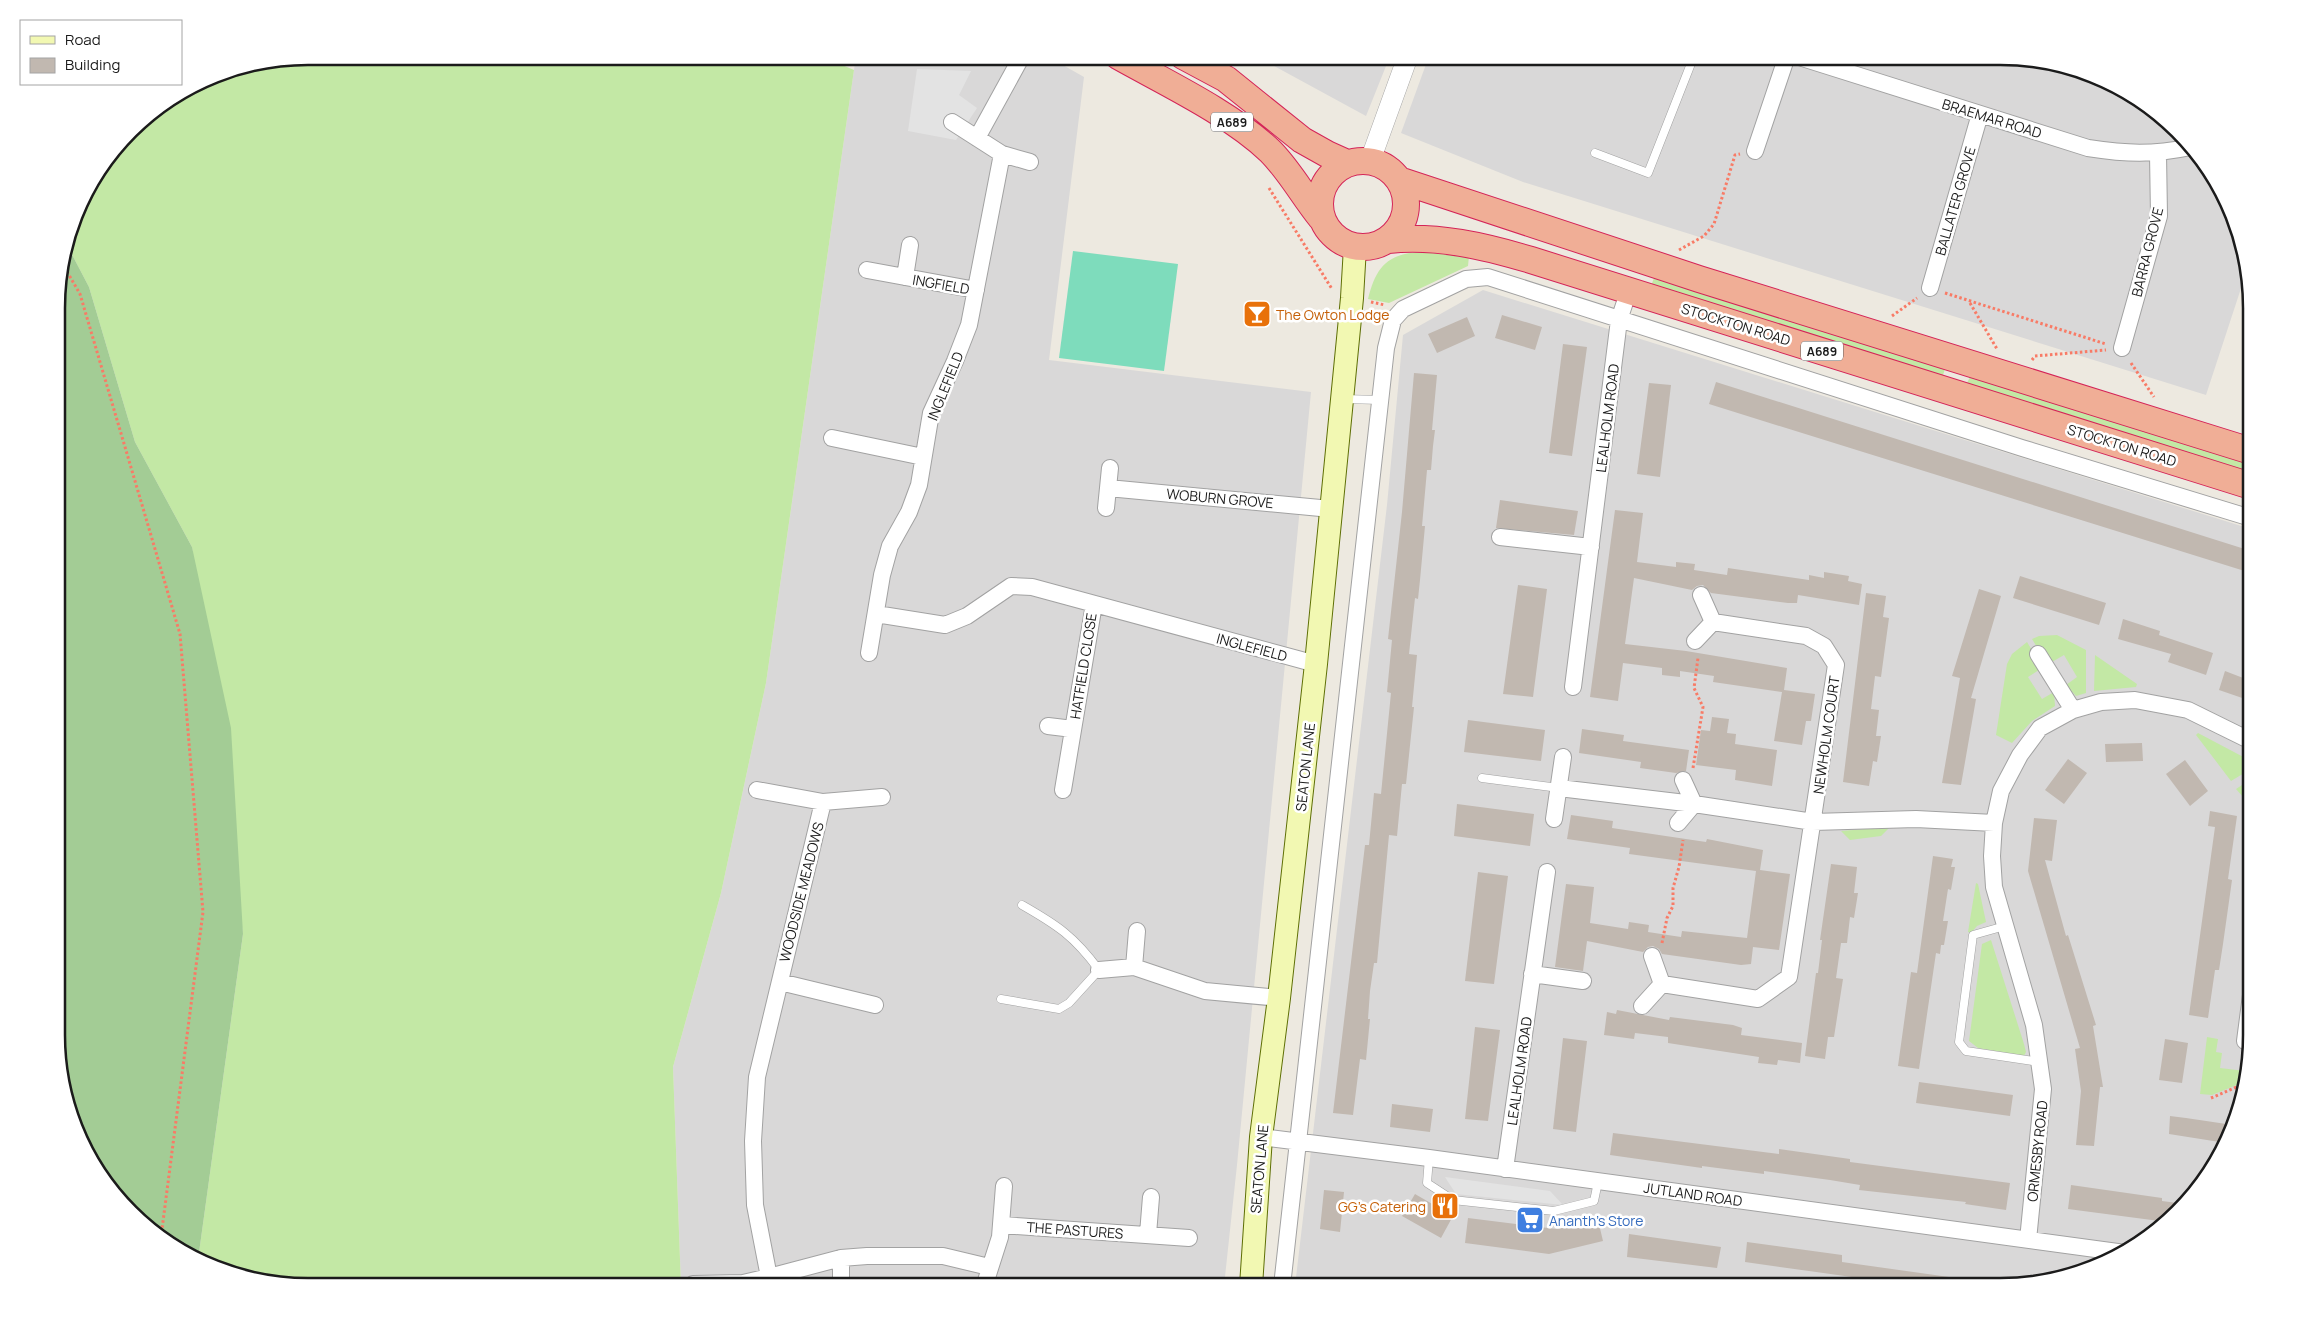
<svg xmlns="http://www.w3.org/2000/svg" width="2308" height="1343" viewBox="0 0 2308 1343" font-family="Manrope,sans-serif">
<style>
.residential{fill:#d9d8d8}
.industrial{fill:#e6d2e1}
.grass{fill:#c3e8a5}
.forest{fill:#a3cc95}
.pitch{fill:#7edcbc}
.parking{fill:#e3e3e3}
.building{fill:#c1b8b0}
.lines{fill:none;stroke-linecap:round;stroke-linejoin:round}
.service-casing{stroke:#a2a2a2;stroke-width:9}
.minor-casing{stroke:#a2a2a2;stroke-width:18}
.tertiary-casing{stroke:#a2a2a2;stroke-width:21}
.secondary-casing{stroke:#5e6f05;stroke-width:24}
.trunk-casing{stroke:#d42458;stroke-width:28}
.path{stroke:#f87b66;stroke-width:3;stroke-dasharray:2.5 2.5;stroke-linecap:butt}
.service{stroke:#fff;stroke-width:8}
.minor{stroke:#fff;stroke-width:16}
.tertiary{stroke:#fff;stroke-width:20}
.secondary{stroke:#f2f8b2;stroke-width:22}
.trunk{stroke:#f0ae96;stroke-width:26}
.labels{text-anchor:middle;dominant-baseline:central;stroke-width:5;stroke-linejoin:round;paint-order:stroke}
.shield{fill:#fff;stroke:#5f5f5f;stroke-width:1}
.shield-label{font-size:12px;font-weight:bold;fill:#1b1b1b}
.street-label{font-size:14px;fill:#1b1b1b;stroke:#fff}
.food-label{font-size:14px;fill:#c56008;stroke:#fff;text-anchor:start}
.shop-label{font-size:14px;fill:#366cbe;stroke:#fff;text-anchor:start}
.rim{fill:none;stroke:#1b1b1b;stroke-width:2.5}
</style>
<rect width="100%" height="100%" fill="#ede9e0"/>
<path class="residential" d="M856,56H1047L1084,77L1049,360L1311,392L1237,1165L1224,1286L681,1287L673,1067L721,893L766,683Z
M1256,56H1390L1366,116Z
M1429,56H2001L2066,65L2126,90L2178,130L2218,182L2238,227L2247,270L2206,395L1523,182L1401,133Z
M1483,290L2251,529V1052L2243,1101L2218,1161L2178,1213L2126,1253L2081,1273L2017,1286H1491L1445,1280V1286H1295L1387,505L1403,335Z"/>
<path class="industrial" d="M1444,1280L1492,1286H1445Z"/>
<path class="grass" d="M308,56H821L854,70L766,683L721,893L673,1067L681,1287H307L242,1278L198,1260L243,934L192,547L135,442L89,287L67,245L82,196L142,119L212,75Z
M1420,252L1469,256L1468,266L1389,303L1368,299C1376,267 1387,254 1420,252Z
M1654,278L1945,369L1942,378L1651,286Z
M1970,377L2251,463V477L1966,385Z
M2057,635L2086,650V693L2076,696L2066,685L2077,677L2064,655L2052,662L2045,649L2040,652L2032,639L2039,636Z
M2027,642L2035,655L2031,659L2039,670L2028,677L2042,699L2054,692L2055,706L2032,721L2012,743L1996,735L2007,664L2012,654Z
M2095,655L2137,684L2136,687L2094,691Z
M2198,733L2251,761V769L2231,781L2196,735Z
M2251,779V806L2236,789Z
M1890,827L1881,836L1850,840L1841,831Z
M1976,883L1978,884L1986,922L1977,926L1971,933L1968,932Z
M1991,940L2024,1044L2026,1052L2024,1056L1978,1048L1969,1041L1982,944Z
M2207,1037L2218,1039L2216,1052L2222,1053L2220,1068L2245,1071L2244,1082L2212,1095L2200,1094Z"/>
<path class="forest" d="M67,245L89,287L135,442L192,547L231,728L243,934L198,1260C139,1235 92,1176 70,1117C64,1102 62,1084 58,1068V275Z"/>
<path class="pitch" d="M1073,251L1178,264L1164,371L1059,358Z"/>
<path class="parking" d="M917,69L971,71L959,95L977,108L956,140L908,131Z
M1445,1177L1550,1191L1563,1205L1456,1194Z"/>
<path class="building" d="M1502,315L1542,327L1535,350L1495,338Z
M1467,317L1475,336L1437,353L1428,334Z
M1563,344L1587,347L1572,456L1549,453Z
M1414,373L1437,375L1432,430H1435L1433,446L1431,470H1427L1422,526H1425L1420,580L1418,599L1415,598L1409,654L1417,655L1412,707H1414L1406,784H1402L1397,836L1389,835L1377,963H1374L1370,991L1368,1019H1370L1366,1060L1360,1059L1353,1115L1333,1113L1365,845H1369L1374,793L1381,794L1391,693L1387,692L1392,640L1388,639L1402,512Z
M1716,382L2251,551V573L1709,404Z
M1649,383L1671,385L1660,477L1637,474Z
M1500,500L1578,511L1574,535L1496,528Z
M1615,510L1643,513L1637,562L1676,567V562L1695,564L1694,570L1727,575L1728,568L1809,580V575L1824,578V572L1849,576L1848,581L1862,584L1859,605L1798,595L1797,603H1788L1711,593L1703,585L1697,586L1692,590L1634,578L1625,644L1686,651L1787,668L1784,690L1815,694L1811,721H1806L1802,745L1774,741L1782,692L1713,682L1714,676L1680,671V677L1662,675V668L1623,663L1618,701L1590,697Z
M2020,576L2106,603L2099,625L2013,598Z
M1518,585L1547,589L1533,697L1503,694Z
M1979,589L2001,596L1971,698L1976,699L1961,785L1942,783L1960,678L1952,676Z
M1866,593L1886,596L1883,617L1889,618L1881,677L1875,676L1871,709L1879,710L1876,736H1881L1877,762L1873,761L1869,786L1843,782Z
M2123,619L2160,631L2159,635L2213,653L2206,675L2168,662L2171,654L2118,639Z
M2225,671L2251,681V701L2219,690Z
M1712,717L1729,719L1727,733L1736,734L1735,744L1777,750L1772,786L1735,780L1736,770L1696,765L1701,730L1710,731Z
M1468,720L1545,730L1541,761L1464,752Z
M1582,729L1624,735L1623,741L1689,750L1686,771L1676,773L1640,768L1641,762L1579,753Z
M2142,743L2143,761L2106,762L2105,744Z
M2068,759L2087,773L2064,804L2045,790Z
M2185,760L2208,791L2190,806L2166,774Z
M1457,804L1534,814L1530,846L1454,836Z
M2210,811L2237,816L2228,879L2232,880L2223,944L2219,970H2215L2208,1018L2189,1015L2215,827L2208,826Z
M1571,815L1613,821L1612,828L1706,842L1707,839L1763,850L1760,870L1790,874L1779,950L1753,947L1751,964L1741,965L1662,954L1659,949L1653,946L1648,947L1643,952L1587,941L1583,971L1555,967L1566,884L1594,887L1590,923L1628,929L1629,922L1649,925L1648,932L1681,937L1682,931L1747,938L1756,871L1629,854L1630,848L1567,839Z
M2034,818L2057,820L2052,861L2045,860L2066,936L2068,935L2096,1025L2093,1026L2103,1087H2100L2094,1146L2076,1145L2081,1091L2075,1049L2080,1048L2028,871Z
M1933,856L1953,859L1951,867H1955L1951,890L1948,889L1943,921H1948L1944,945H1941L1940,954L1936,953L1919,1069L1898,1066L1911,972L1917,973Z
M1831,864L1857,867L1854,893H1858L1854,918L1850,917L1847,943H1841L1836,978L1843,979L1834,1037H1828L1825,1059L1805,1056L1816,973H1818L1822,940H1820Z
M1478,872L1508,876L1494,984L1465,981Z
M1617,1010L1669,1020L1670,1017L1733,1025L1742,1028L1741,1035L1802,1043L1800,1063L1778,1060L1777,1065L1758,1063L1759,1057L1668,1043V1037L1635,1033L1634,1039L1604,1035L1607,1012L1616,1014Z
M1475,1027L1500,1030L1488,1121L1465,1119Z
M1563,1038L1587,1041L1576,1132L1553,1129Z
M2165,1039L2188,1043L2182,1083L2159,1080Z
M1919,1082L2013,1095L2010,1116L1916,1103Z
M1392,1104L1433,1109L1430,1132L1390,1127Z
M2170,1116L2186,1118L2233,1125L2226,1143L2169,1134Z
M1613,1133L1779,1154V1149L1850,1159V1162L2010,1183L2006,1210L1965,1204L1966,1202L1859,1190L1860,1185L1830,1180L1764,1171V1174L1702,1166V1168L1610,1155Z
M2071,1185L2162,1198V1201L2185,1204L2167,1222L2068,1209Z
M1324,1190L1344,1192L1340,1232L1320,1229Z
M1415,1194L1453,1216L1441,1238L1402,1216Z
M1468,1218L1556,1229L1598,1220L1603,1241L1549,1254L1465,1243Z
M1629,1234L1721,1247L1717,1268L1627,1257Z
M1747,1242L1842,1255V1262L1949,1277L1948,1286H1865L1866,1279L1745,1262Z"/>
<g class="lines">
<defs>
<path id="service" d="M1595,153L1648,173L1694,56
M1343,399L1381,400
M1482,778L1559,788
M2005,926L1973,935L1959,1042L1966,1051L2040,1062
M1001,999L1059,1009L1069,1003L1099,970C1074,936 1057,925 1022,905
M1429,1158L1427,1183L1453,1200L1554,1211L1594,1201L1598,1182"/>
<path id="minor" d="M1796,56L2088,148C2127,154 2152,155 2191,147
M952,122L1002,154L1030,162
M977,138L1022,56
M1755,151L1787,56
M867,270L976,290
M905,277L910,245
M1930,288L1980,114
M2122,348L2159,216L2158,154
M832,438L923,457
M1108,488L1331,509
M1106,508L1110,468
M1500,537L1591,547
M876,614L945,625L967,616L1011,586L1032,587L1316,664
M1695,641L1713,622L1701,595
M869,653L882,575L890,546L909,512L919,485L931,413L955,361L969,325L1002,154
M2038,654L2073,710
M1573,687L1619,320L1629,290
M1048,726L1073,729
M1559,788L1694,804L1813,822L1916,819L1994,823
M757,790L823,802L882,797
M1063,790L1094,604
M823,802L757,1077L753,1141L755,1205L769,1277L841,1258L867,1256H943L989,1267
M1554,819L1563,757
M1678,823L1694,804L1683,780
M1134,967L1205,991L1279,998
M1099,970L1134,967L1137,931
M1532,974L1583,981
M780,982L875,1005
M1662,984L1758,999L1789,977L1836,665L1824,646L1806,636L1713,622
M1642,1006L1662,984L1652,956
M2245,1041L2251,995
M1261,1137L1429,1158L2125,1253
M1505,1169L1547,872
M1002,1225L1189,1238
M1148,1234L1151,1197
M2028,1240L2043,1089L2034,1025L1994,887L1992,856L1994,823L2001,791L2020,755L2040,728L2073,710L2101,702L2135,700L2188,710L2251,741
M841,1258V1287
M693,1284L743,1283L769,1277
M1282,1286L1386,348L1393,320L1403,309L1466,279L1488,277L2022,448L2251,518
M984,1287L1000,1237L1004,1186"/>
<path id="tertiary" d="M1370,161L1408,56"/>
<path id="secondary" d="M1251,1286L1261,1137L1279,998L1316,664L1352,298L1355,247"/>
<path id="trunk" d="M1118,56C1166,83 1230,113 1270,151C1290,171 1303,196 1321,218
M1183,56L1226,79L1302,140L1327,154L1347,163
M1320 204a43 43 0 1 1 86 0a43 43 0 1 1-86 0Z
M1399,180L1699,279L2251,451
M1388,240C1438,235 1484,246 1531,260L2251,486"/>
</defs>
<use href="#service" class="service-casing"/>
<use href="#minor" class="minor-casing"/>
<use href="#tertiary" class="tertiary-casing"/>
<use href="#secondary" class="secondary-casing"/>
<use href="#trunk" class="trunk-casing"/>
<path class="path" d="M1269,188L1332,289
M1679,250L1704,236L1714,224L1735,155L1740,154
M62,263L80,294L180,634L203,912L161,1237
M1945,293L2106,344
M1371,302L1385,305
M1970,303L1997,349
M1892,316L1917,298
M2032,360L2035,356L2106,350
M2131,363L2154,397
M1693,768L1703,707L1694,688L1698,658
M1662,943L1667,918L1673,906V888L1679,867L1683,840
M2211,1098L2246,1083
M2242,1102L2247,1073"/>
<use href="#service" class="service"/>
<use href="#minor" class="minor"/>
<use href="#tertiary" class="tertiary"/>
<use href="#secondary" class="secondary"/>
<use href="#trunk" class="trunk"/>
</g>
<defs>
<symbol id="bar-square" viewBox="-11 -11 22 22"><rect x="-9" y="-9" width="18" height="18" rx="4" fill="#e8710a" stroke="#fff"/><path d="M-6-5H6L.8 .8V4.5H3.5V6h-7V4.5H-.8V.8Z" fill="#fff"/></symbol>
<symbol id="restaurant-square" viewBox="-11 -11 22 22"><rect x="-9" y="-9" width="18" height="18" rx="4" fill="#e8710a" stroke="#fff"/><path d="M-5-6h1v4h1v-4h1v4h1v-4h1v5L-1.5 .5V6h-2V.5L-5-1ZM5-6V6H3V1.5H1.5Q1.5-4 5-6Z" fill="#fff"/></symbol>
<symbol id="supermarket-square" viewBox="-11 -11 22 22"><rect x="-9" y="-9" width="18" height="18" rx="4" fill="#3f7fe0" stroke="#fff"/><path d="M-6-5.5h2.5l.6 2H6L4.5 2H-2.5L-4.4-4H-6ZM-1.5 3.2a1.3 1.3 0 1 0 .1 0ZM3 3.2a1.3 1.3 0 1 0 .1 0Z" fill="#fff"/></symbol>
</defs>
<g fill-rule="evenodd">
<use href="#bar-square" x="1241" y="298" width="32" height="32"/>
<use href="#restaurant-square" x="1429" y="1190" width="32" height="32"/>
<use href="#supermarket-square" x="1514" y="1204" width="32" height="32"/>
</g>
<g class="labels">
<g class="shield">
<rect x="1211" y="112.5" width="42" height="19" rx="4"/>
<rect x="1801" y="341.5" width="42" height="19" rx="4"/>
</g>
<g class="shield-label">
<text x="1232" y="122">A689</text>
<text x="1822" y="351">A689</text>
</g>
<g class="street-label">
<text transform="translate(1992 118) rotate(17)">BRAEMAR ROAD</text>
<text transform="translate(1955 201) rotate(-74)">BALLATER GROVE</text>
<text transform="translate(2147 252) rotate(-76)">BARRA GROVE</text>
<text transform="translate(941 284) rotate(10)">INGFIELD</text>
<text transform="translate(1736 324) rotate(17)">STOCKTON ROAD</text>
<text transform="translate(945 386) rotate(-68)">INGLEFIELD</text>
<text transform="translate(1607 418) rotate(-83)">LEALHOLM ROAD</text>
<text transform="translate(2122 445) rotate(17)">STOCKTON ROAD</text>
<text transform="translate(1220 498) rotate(5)">WOBURN GROVE</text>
<text transform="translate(1252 647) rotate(15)">INGLEFIELD</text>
<text transform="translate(1083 666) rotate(-81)">HATFIELD CLOSE</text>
<text transform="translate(1826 735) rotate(-82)">NEWHOLM COURT</text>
<text transform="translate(1305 767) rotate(-84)">SEATON LANE</text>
<text transform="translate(801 892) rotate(-76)">WOODSIDE MEADOWS</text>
<text transform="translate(1519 1071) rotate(-82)">LEALHOLM ROAD</text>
<text transform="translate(2037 1151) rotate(-84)">ORMESBY ROAD</text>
<text transform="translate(1259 1169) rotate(-85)">SEATON LANE</text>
<text transform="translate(1693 1194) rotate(8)">JUTLAND ROAD</text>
<text transform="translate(1075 1230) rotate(4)">THE PASTURES</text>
</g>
<g class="food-label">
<text x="1276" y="314">The Owton Lodge</text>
<text x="1426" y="1206" text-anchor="end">GG's Catering</text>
</g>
<g class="shop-label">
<text x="1549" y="1220">Ananth's Store</text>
</g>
</g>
<path d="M0 0H2308V1343H0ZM308 65H2000A243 243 0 0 1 2243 308V1035A243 243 0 0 1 2000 1278H308A243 243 0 0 1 65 1035V308A243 243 0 0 1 308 65Z" fill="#fff" fill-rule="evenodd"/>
<path class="rim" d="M308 65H2000A243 243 0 0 1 2243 308V1035A243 243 0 0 1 2000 1278H308A243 243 0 0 1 65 1035V308A243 243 0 0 1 308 65Z"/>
<rect x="20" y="20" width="162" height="65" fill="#ffffff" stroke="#a4a4a4"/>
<rect x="30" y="36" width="25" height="8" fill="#f2f8b2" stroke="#a4a4a4"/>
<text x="65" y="45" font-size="15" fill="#1b1b1b">Road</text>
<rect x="30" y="58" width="25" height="15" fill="#c1b8b0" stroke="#a4a4a4"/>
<text x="65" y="70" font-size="15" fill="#1b1b1b">Building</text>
</svg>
